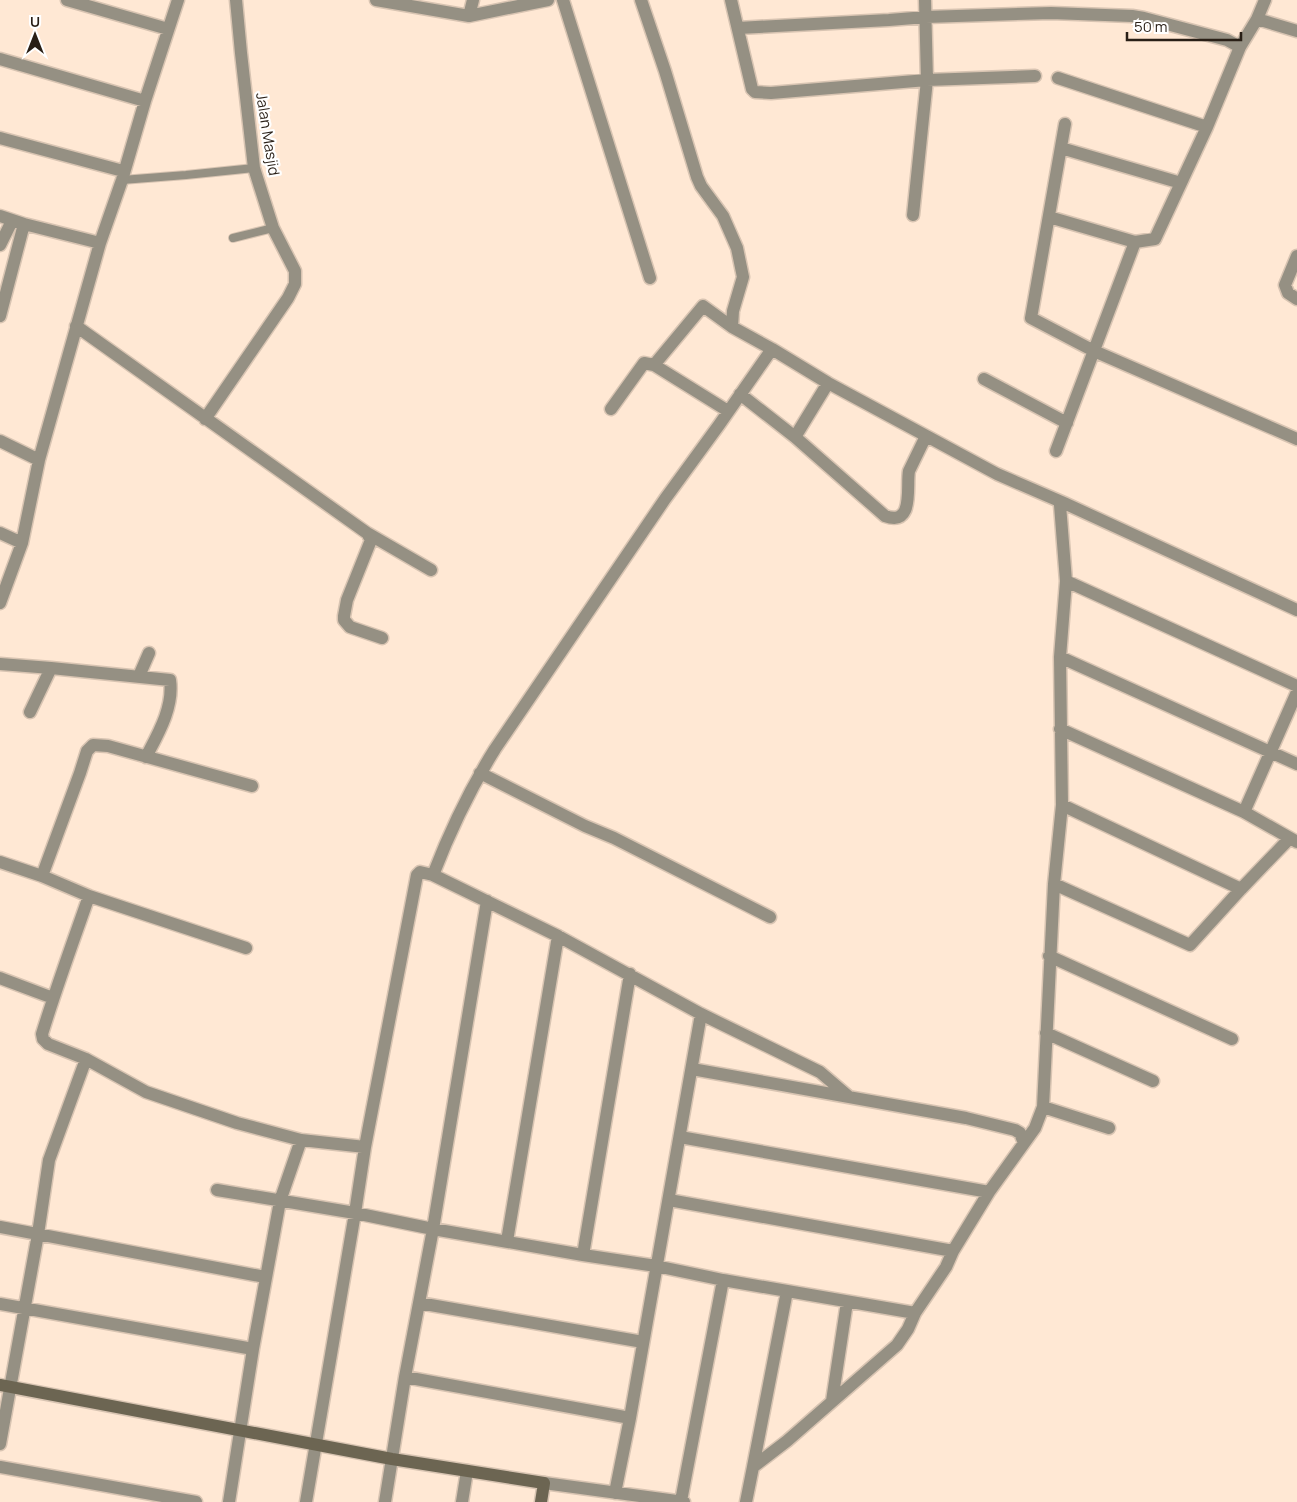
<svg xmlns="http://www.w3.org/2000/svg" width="1297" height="1502" viewBox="0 0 1297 1502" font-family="Manrope,sans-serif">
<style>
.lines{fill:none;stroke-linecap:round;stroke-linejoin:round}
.lane-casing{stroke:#d8c4b2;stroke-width:10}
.street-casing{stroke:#d8c4b2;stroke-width:15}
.secondary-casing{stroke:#d8c4b2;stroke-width:15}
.lane{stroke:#959083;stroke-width:8}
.street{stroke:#959083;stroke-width:12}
.secondary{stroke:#6c6552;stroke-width:12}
.labels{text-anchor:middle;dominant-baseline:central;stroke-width:4.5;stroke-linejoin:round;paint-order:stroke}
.street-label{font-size:15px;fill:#291f16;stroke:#fff}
</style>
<rect width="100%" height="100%" fill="#ffe8d4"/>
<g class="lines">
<defs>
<path id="lane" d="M122,180L186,175L254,168
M233,238L273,228"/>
<path id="street" d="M67,0L168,29
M376,0L469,16L548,0
M563,0L650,278
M641,0L665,71L697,177L701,186L723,216L737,248L743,277L733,311L732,327
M731,0L752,89L755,92L771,93L927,80L1035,76
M469,16L473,0
M1257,19L1297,31
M738,28L889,20L926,17L1051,13L1132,16L1144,18L1227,40L1240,47
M0,59L145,101
M1058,78L1207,127
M1065,124L1031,318L1094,351L1297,439
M0,138L123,171
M1061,148L1181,183
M913,215L927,80L925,0
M0,216L24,224L100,243
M1049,217L1135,242
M0,245L12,221
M1297,256L1285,285L1288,293L1297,299
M0,316L24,224
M76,326L367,533L371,540L347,600L344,616V620L350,627L382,638
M984,379L1067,423
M740,394L795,437L828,383
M611,409L644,363L654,365
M728,411L654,365L703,306L732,327L772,349L828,383L997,474L1064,503L1297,610
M205,419L288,298L295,284V271L273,228L254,168L241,53L236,0
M795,437L885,516C915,527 906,486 909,471L926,436
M0,441L39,460
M1056,451L1135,242L1155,239L1207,127L1240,47L1257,19L1265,0
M0,533L22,543
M367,533L431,570
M1066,581L1297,686
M0,603L22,543L39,460L100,243L122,180L145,101L178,0
M1060,657L1297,764
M0,664L51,668L170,680C174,707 158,734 146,757
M139,676L149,653
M30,712L51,668
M1060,729L1244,812L1297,842
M480,773L585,826L614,838L770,917
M1062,805L1241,889
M1244,812L1297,692
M0,862L42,876L89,896L246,948
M433,875C450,831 470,789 495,749L665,499L719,425L772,349
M42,876L80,773L87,751L93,745L108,746L252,786
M1054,884L1190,945L1241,889L1289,839
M89,896C73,942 56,988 42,1034L43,1039L48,1044L86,1059L146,1092L237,1123L301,1140L365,1147
M1049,956L1232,1039
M0,978L53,998
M1046,1033L1153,1081
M692,1069L966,1118L1015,1130L1020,1133L1024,1143
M1043,1107L1109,1128
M680,1137L989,1192
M217,1190L355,1213L433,1229L583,1255L656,1266L723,1280L915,1313
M669,1200L953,1251
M0,1227L265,1277
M507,1241L558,936
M583,1255L630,974
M419,1303L643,1342
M0,1304L253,1349
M405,1377L630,1418
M832,1401L847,1302
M0,1444L38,1234L49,1160L86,1059
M0,1467L196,1502
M753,1467L787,1291
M544,1483L684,1502
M615,1493L630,1418L701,1014
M681,1501L723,1280
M229,1502L253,1349L280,1201L301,1140
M306,1502L355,1213L365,1147L417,875L420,872L433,875L558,936L701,1014L820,1072L848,1096
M385,1502L405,1377L433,1229L487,901
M462,1502L467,1471
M746,1502L753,1467L787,1441L897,1345L908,1329L915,1313L946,1267L953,1251L989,1192L1035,1128L1043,1107L1054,884L1062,805L1060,657L1066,581L1060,505L1061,503H1064"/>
<path id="secondary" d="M0,1385L392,1459L544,1483L541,1502"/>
</defs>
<use href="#lane" class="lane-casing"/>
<use href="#street" class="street-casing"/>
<use href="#secondary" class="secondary-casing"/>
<use href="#lane" class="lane"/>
<use href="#street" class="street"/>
<use href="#secondary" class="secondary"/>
</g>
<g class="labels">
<g class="street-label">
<text transform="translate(268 134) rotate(81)">Jalan Masjid</text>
</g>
</g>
<g transform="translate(35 35)" stroke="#ffffff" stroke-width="4" paint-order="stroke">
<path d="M0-4L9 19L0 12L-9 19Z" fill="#291f16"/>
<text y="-8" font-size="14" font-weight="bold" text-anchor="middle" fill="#291f16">U</text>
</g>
<path d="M1127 32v8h114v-8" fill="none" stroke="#291f16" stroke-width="2.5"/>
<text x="1134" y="32" font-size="15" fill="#291f16" stroke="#ffffff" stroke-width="4" paint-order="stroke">50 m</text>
</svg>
